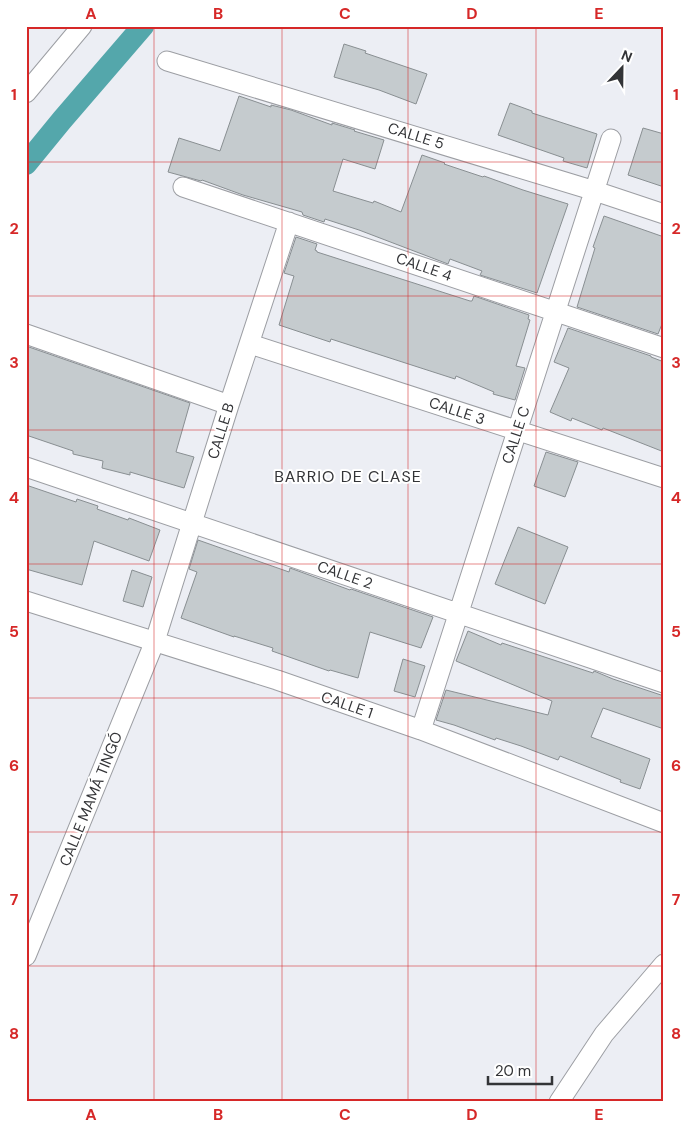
<svg xmlns="http://www.w3.org/2000/svg" width="690" height="1128" viewBox="0 0 690 1128" font-family="'DM Sans',sans-serif">
<style>
.lines{fill:none;stroke-linecap:round;stroke-linejoin:round}
.canal{stroke:#54a7ab;stroke-width:22}
.building{fill:#c5cbce;stroke:#898f92}
.street-casing{stroke:#9c9ea3;stroke-width:21}
.street{stroke:#fff;stroke-width:19}
.grid{fill:none;stroke:#d62828;stroke-width:1;stroke-opacity:0.55}
.labels{text-anchor:middle;dominant-baseline:central;stroke-width:4;stroke-linejoin:round;paint-order:stroke}
.street-label{font-size:15px;fill:#333437;stroke:#fff}
.neighbourhood-label{font-size:16px;letter-spacing:1px;fill:#333437;stroke:#fff}
.neatline{fill:none;stroke:#d62828;stroke-width:2}
.grid-label{font-size:16px;text-anchor:middle;font-weight:bold;fill:#d62828}
</style>
<rect width="100%" height="100%" fill="#eceef4"/>
<g class="lines">
<path class="canal" d="M26,164L62,120L143,26"/>
</g>
<path class="building" d="M344,44L366,51L365,53L427,74L416,104L379,90L334,77Z
M239,96L271,107V105L291,110L332,125V123L355,130L354,131L384,140L375,169L343,159L333,191L373,203L374,201L401,212L422,155L445,163L444,164L483,177L484,176L523,190L568,204L537,293L480,275L482,271L450,259L448,264L359,230L325,219L324,222L303,215L302,212L243,195L202,180L201,181L168,172L179,138L220,151Z
M510,103L532,111V113L597,134L587,168L563,161L564,158L498,135Z
M643,128L664,134V187L628,175Z
M604,216L664,237V319L658,334L577,307L595,248L593,247Z
M296,237L317,244L315,250L317,251V252L470,301H472L474,296L529,315L528,319L530,320L516,366L525,368L515,400L493,394L494,392L456,376L455,379L331,339L330,342L279,325L294,276L284,273Z
M568,328L651,356V357L664,362V452L603,428L602,430L572,418L571,421L550,412L569,368L554,362Z
M26,346L190,403L176,452L194,457L184,488L130,472V475L102,468L103,461L73,454V451L26,435Z
M546,452L578,462L565,497L534,486Z
M26,485L76,502L77,499L98,506L97,509L128,520L129,518L160,530L149,561L94,541L82,585L26,569Z
M518,527L568,547L545,604L495,584Z
M198,540L289,572L290,568L350,590L351,589L433,617L421,648L370,632L358,678L330,670L329,671L272,651L273,648L234,636V637L181,618L197,572L189,569Z
M132,570L152,577L143,607L123,601Z
M468,631L501,645L502,643L593,673L594,671L613,679L664,696V729L603,708L591,737L650,759L640,789L620,782L621,780L560,756L558,760L521,746L496,738L495,740L454,725L436,720L446,690L548,715L552,701L456,661Z
M403,659L425,666L415,697L394,691Z"/>
<g class="lines">
<defs>
<path id="street" d="M167,61L595,191L664,214
M26,93L82,26
M183,187L664,348
M26,334L229,405
M250,344L664,478
M26,467L664,683
M26,601L277,680L421,730L664,823
M421,730L611,139
M26,956L155,641L229,405L289,222
M559,1102L604,1034L664,964"/>
</defs>
<use href="#street" class="street-casing"/>
<use href="#street" class="street"/>
</g>
<path class="grid" d="M154,26V1102M282,26V1102M408,26V1102M536,26V1102M26,162H664M26,296H664M26,430H664M26,564H664M26,698H664M26,832H664M26,966H664"/>
<g class="labels">
<g class="street-label">
<text transform="translate(416 136) rotate(17)">CALLE 5</text>
<text transform="translate(424 267) rotate(19)">CALLE 4</text>
<text transform="translate(457 411) rotate(18)">CALLE 3</text>
<text transform="translate(221 431) rotate(-73)">CALLE B</text>
<text transform="translate(516 435) rotate(-72)">CALLE C</text>
<text transform="translate(345 575) rotate(19)">CALLE 2</text>
<text transform="translate(347 705) rotate(19)">CALLE 1</text>
<text transform="translate(91 799) rotate(-68)">CALLE MAMÁ TINGÓ</text>
</g>
<g class="neighbourhood-label">
<text x="348" y="476">BARRIO DE CLASE</text>
</g>
</g>
<rect width="690" height="1128" fill="none" stroke="#ffffff" stroke-width="55"/>
<g transform="translate(622 68) rotate(22)" stroke="#ffffff" stroke-width="4" paint-order="stroke">
<path d="M0-4L9 19L0 12L-9 19Z" fill="#333437"/>
<text y="-8" font-size="14" font-weight="bold" text-anchor="middle" fill="#333437">N</text>
</g>
<path d="M488 1076v8h64v-8" fill="none" stroke="#333437" stroke-width="2.5"/>
<text x="495" y="1076" font-size="15" fill="#333437" stroke="#ffffff" stroke-width="4" paint-order="stroke">20 m</text>
<rect x="28" y="28" width="634" height="1072" class="neatline"/>
<g class="grid-label">
<text x="91" y="19">A</text>
<text x="218" y="19">B</text>
<text x="345" y="19">C</text>
<text x="472" y="19">D</text>
<text x="599" y="19">E</text>
<text x="14" y="100">1</text>
<text x="676" y="100">1</text>
<text x="14" y="234">2</text>
<text x="676" y="234">2</text>
<text x="14" y="368">3</text>
<text x="676" y="368">3</text>
<text x="14" y="503">4</text>
<text x="676" y="503">4</text>
<text x="14" y="637">5</text>
<text x="676" y="637">5</text>
<text x="14" y="771">6</text>
<text x="676" y="771">6</text>
<text x="14" y="905">7</text>
<text x="676" y="905">7</text>
<text x="14" y="1039">8</text>
<text x="676" y="1039">8</text>
<text x="91" y="1120">A</text>
<text x="218" y="1120">B</text>
<text x="345" y="1120">C</text>
<text x="472" y="1120">D</text>
<text x="599" y="1120">E</text>
</g>
</svg>
